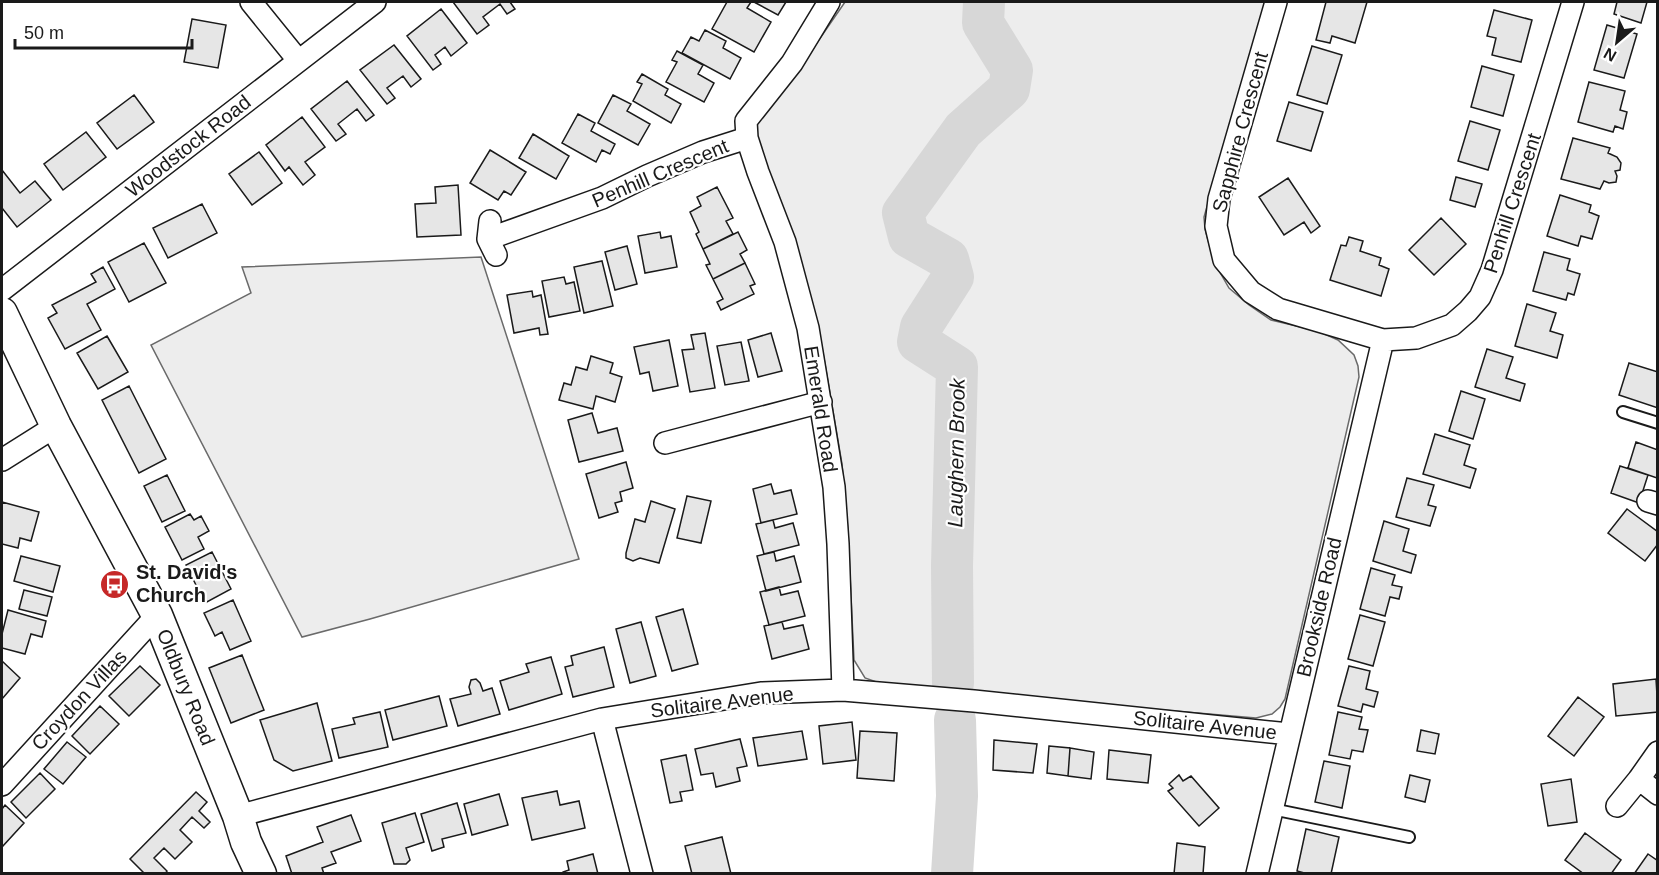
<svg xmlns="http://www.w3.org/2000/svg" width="1659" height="875" viewBox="0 0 1659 875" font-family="Helvetica,sans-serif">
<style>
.built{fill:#ededed;stroke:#6a6a6a;stroke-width:1.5}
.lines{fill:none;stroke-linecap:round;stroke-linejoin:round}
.river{stroke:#d7d7d7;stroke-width:42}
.building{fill:#e6e6e6;stroke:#1a1a1a;stroke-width:1.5}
.lane-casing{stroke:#1a1a1a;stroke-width:14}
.street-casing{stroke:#1a1a1a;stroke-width:24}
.secondary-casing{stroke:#1a1a1a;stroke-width:33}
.lane{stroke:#fff;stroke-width:10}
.street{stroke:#fff;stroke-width:21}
.secondary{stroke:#fff;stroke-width:30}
.labels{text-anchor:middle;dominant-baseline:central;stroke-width:4.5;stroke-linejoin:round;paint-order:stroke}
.street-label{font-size:20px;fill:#1a1a1a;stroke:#fff}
.poi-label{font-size:20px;font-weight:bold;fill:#1a1a1a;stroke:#fff;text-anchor:start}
.water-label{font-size:21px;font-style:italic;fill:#1a1a1a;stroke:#fff}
</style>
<rect width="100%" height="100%" fill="#fff"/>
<path class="built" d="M845,2H1266L1204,217L1205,229L1214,262L1229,288L1249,305L1271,320L1318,331L1338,340L1354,355L1358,366L1359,377L1285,699L1280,707L1272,714L1256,718L986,695L882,684L865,678L854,660L848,531L842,464L825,364L818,326L757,146L755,119L814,47Z
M481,257L579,559L370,619L302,637L151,345L251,293L242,267Z"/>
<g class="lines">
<path class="river" d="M953,683L952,566L957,367L918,342L921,327L953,277L948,259L909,237L903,213L963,130L1009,89L1012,70L983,23L984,2
M952,874L957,796L955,720"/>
</g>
<path class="building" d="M453,2H510L515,9L507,14L500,4L483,17L489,25L477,34Z
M727,2H751L747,8L771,22L754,52L712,29Z
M754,2H786L778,15Z
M1326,2H1367L1355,43L1332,36L1330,43L1316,40Z
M1617,2H1647L1641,23L1614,14Z
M441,9L467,43L451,56L445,47L435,55L441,64L433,70L407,36Z
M1494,10L1532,20L1521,62L1492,55L1496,38L1487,36Z
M192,19L226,25L218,68L184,62Z
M1607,25L1637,34L1624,78L1594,70Z
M705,30L726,41L723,48L741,58L730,79L682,53L691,37L699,41Z
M394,45L421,79L411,87L403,76L387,88L395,98L387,104L360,70Z
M1312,46L1342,55L1327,104L1297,95Z
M677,51L703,65L698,74L714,83L704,102L666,82L677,62L672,60Z
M1482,66L1514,75L1503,116L1471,107Z
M642,74L668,89L665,95L681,104L671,123L633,101L642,84L637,82Z
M347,81L374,115L366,121L357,109L338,124L346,134L336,141L311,109Z
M1589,82L1625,91L1620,110L1627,112L1623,129L1615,126L1613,132L1578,122Z
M134,95L154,122L117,149L97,123Z
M613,95L631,104L627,111L650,124L638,145L598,123Z
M1289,102L1323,112L1311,151L1277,141Z
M578,114L595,123L591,131L615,144L610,154L602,150L596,162L562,143Z
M302,117L325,147L305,162L315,175L303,185L289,167L285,171L266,145Z
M1470,121L1500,130L1488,170L1458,161Z
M86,132L106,157L63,190L44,164Z
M533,134L569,156L556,179L519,158Z
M1573,138L1610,148L1608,153L1617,157L1621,163L1620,170L1615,171L1617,176L1616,182L1609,183L1604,181L1600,189L1561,179Z
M490,150L526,172L511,195L504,191L498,200L470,183Z
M259,152L282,183L252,205L229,174Z
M2,170L20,193L35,181L51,200L17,227L2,208Z
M1456,177L1482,184L1475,207L1450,200Z
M1288,178L1320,226L1311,233L1304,222L1284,235L1259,197Z
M458,185L461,235L417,237L415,204L436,203L435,187Z
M717,187L733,218L726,221L733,234L703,249L696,234L699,232L690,212L701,206L697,197Z
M1560,195L1591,205L1589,212L1599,216L1592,239L1581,236L1578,246L1547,236Z
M202,204L217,233L168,258L153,228Z
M1441,218L1466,244L1434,275L1409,250Z
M660,232L661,238L671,236L677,267L645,273L638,236Z
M738,232L747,250L740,254L745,263L713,279L706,265L710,264L703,249Z
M1349,237L1363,241L1360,251L1381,258L1379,265L1389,269L1381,296L1330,280L1341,245L1346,246Z
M144,243L166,283L129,302L108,262Z
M627,246L637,284L615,290L605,252Z
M1544,252L1570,259L1567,270L1580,274L1574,295L1568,293L1566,300L1533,291Z
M602,261L613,306L584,313L574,267Z
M745,263L755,284L750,286L754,294L721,310L717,302L723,299L713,279Z
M103,267L115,289L87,304L101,330L65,349L48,318L57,313L52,305L96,282L91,274Z
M564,277L566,284L574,282L580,311L549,317L542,281Z
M532,291L533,297L541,295L548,334L540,335L539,328L514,333L507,295Z
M1527,304L1556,313L1550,331L1563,335L1557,358L1515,346Z
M705,333L715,388L690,392L682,350L694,349L691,335Z
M771,333L782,371L758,377L748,340Z
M107,336L128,372L98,389L77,353Z
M669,340L678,386L653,391L649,372L640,374L634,347Z
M741,342L749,381L725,385L717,346Z
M1487,349L1513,357L1506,378L1525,384L1520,401L1475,387Z
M591,356L613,363L610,373L622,377L615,402L596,396L593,409L559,400L564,383L571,385L576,367L587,370Z
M1629,363L1658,372V408L1619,395Z
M129,386L166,459L139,473L102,400Z
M1461,391L1485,399L1473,439L1449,431Z
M592,413L598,433L617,428L623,451L579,462L568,420Z
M1435,434L1470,445L1464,465L1476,469L1470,488L1423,474Z
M1636,442L1658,450L1657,478L1628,468Z
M626,462L633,488L620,492L622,501L615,503L618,512L599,518L586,474Z
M1620,466L1648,475L1639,503L1611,493Z
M167,475L185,511L162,522L144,486Z
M1407,478L1434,485L1428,505L1436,507L1430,526L1396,517Z
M771,484L774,494L791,490L797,514L761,523L753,489Z
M687,496L711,501L701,543L677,538Z
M651,501L675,509L659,563L640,558L633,561L626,558V553L635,519L645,522Z
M2,502L39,512L31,541L20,538L18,548L2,544Z
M1627,509L1658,532V544L1645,561L1608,533Z
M190,514L194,520L201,516L209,531L198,537L204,549L182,560L165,527Z
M773,520L775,528L793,523L799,545L764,554L756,524Z
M1384,521L1409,529L1403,551L1416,555L1411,573L1373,561Z
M212,552L231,589L205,603L186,565Z
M774,552L776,561L794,556L801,582L766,591L757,556Z
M21,556L60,566L53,592L14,581Z
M1371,568L1395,575L1392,585L1402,587L1399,599L1390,597L1385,616L1360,609Z
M779,587L781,595L798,591L805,616L769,625L760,592Z
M24,590L52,597L47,616L19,609Z
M233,600L251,641L230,650L222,632L215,636L204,613Z
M683,609L698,664L672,671L656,617Z
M8,610L46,621L42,637L31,634L25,654L2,648V634Z
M1360,615L1385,622L1373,666L1348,659Z
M641,622L656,676L630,683L616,629Z
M782,622L784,629L803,625L809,649L772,659L764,626Z
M604,647L614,687L573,697L565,667L573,665L571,656Z
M242,655L264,710L231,723L209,668Z
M551,657L562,694L509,710L500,681L529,672L526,664Z
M2,661L20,678L2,699Z
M140,666L160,685L129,716L109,696Z
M1349,666L1370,671L1366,689L1378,692L1374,707L1363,704L1361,712L1338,706Z
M476,679L480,683L483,691L492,688L500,714L458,726L450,699L471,694L469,687L471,680Z
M1656,679L1658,712L1616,716L1613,684Z
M439,696L447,726L393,740L385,710Z
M1578,697L1604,717L1574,756L1548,736Z
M317,703L332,761L293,771L274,760L260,720Z
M100,706L119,724L90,754L72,736Z
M380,712L388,747L339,758L332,729L355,724L353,718Z
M1338,712L1362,717L1359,729L1368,730L1363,752L1352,750L1350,759L1329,755Z
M852,722L856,760L823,764L819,726Z
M1421,730L1439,734L1435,754L1417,751Z
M802,731L807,759L758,766L753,738Z
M860,731L897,733L894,781L857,778Z
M740,739L747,766L737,768L740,781L716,787L713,773L701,775L695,749Z
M994,740L1037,744L1033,773L993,770Z
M67,742L86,757L63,784L44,769Z
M1049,746L1070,748L1068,776L1047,773Z
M1070,748L1094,752L1091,779L1068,776Z
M1109,750L1151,755L1148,783L1107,779Z
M686,755L693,790L680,792L682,801L670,803L661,760Z
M1324,761L1350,766L1342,808L1315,802Z
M40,773L55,789L26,818L11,802Z
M1179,775L1183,781L1191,776L1219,808L1199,826L1168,791L1173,788L1169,784Z
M1410,775L1430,780L1425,802L1405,797Z
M1571,779L1577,822L1548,826L1541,784Z
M557,791L560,805L579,801L585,828L532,840L522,798Z
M196,792L207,802L199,811L210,822L204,828L192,817L180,830L192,842L175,859L164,848L154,858L167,871L165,874H145L130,859Z
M499,794L508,825L472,835L464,804Z
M457,803L466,833L442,839L444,847L432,851L421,814Z
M5,805L24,823L2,847V809Z
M415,813L424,842L406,848L410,860L406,864H394L382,823Z
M351,815L361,841L331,852L336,863L322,868L324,874H292L286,856L323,842L317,827Z
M1306,829L1339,837L1331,874H1308L1297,871Z
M1585,833L1621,860L1611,874H1584L1565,860Z
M722,837L731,874H692L685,846Z
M1177,843L1205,847L1203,874H1174Z
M593,854L598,874H563V872L569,870L567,861Z
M1648,854L1658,861V874H1634Z"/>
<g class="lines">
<defs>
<path id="lane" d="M1623,412L1658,423
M1272,809L1409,837"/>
<path id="street" d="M251,2L298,60
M1276,2L1219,199L1216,226L1224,260L1251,292L1278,309L1383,340L1416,338L1452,325L1468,311L1480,297L1492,270L1573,2
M747,138L758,172L785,242L808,328L834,487L838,544L843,690
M490,221L488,239L496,255
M488,239L602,198L647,176L703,152L747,138L746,121L792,63L829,2
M2,290L375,2
M665,443L821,402
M2,460L56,426
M1648,501L1658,504
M602,719L642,874
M1639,779L1658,752
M2,785L157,615
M1617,806L1639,779L1658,794
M238,816L602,719L761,693L843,690L974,701L1289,734
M1257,874L1383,340"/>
<path id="secondary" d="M2,313L56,426L157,615L238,816L246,842L261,874"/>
</defs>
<use href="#lane" class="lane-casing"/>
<use href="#street" class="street-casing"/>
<use href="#secondary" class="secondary-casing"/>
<use href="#lane" class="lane"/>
<use href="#street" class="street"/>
<use href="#secondary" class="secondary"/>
</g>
<defs>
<symbol id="bus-disc" viewBox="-11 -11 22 22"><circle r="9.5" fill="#c62828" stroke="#fff"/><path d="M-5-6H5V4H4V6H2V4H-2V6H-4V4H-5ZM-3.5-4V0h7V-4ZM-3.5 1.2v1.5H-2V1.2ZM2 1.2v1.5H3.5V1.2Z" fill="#fff"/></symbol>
</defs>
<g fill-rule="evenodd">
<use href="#bus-disc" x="98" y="568" width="33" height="33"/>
</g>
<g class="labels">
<g class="street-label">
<text transform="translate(1240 132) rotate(-75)">Sapphire Crescent</text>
<text transform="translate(188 146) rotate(-38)">Woodstock Road</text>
<text transform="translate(660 173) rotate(-23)">Penhill Crescent</text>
<text transform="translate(1512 203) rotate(-72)">Penhill Crescent</text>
<text transform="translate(821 409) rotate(81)">Emerald Road</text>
<text transform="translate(1319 607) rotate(-77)">Brookside Road</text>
<text transform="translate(186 687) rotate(68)">Oldbury Road</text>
<text transform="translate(79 700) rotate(-47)">Croydon Villas</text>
<text transform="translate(722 702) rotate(-7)">Solitaire Avenue</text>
<text transform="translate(1205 725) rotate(6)">Solitaire Avenue</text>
</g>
<g class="poi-label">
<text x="136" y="572">St. David's<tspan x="136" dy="23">Church</tspan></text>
</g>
<g class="water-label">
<text transform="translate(956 453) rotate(-89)">Laughern Brook</text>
</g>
</g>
<rect width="1659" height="875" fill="none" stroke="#1a1a1a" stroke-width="6"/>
<g transform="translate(1617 42) rotate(209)" stroke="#ffffff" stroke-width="4.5" paint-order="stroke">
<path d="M0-4.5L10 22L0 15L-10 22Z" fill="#1a1a1a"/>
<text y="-9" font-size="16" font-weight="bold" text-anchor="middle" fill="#1a1a1a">N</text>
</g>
<path d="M15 39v9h177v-9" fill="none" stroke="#1a1a1a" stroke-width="3"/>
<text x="24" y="39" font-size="18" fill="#1a1a1a" stroke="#ffffff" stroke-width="4.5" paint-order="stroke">50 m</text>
</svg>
